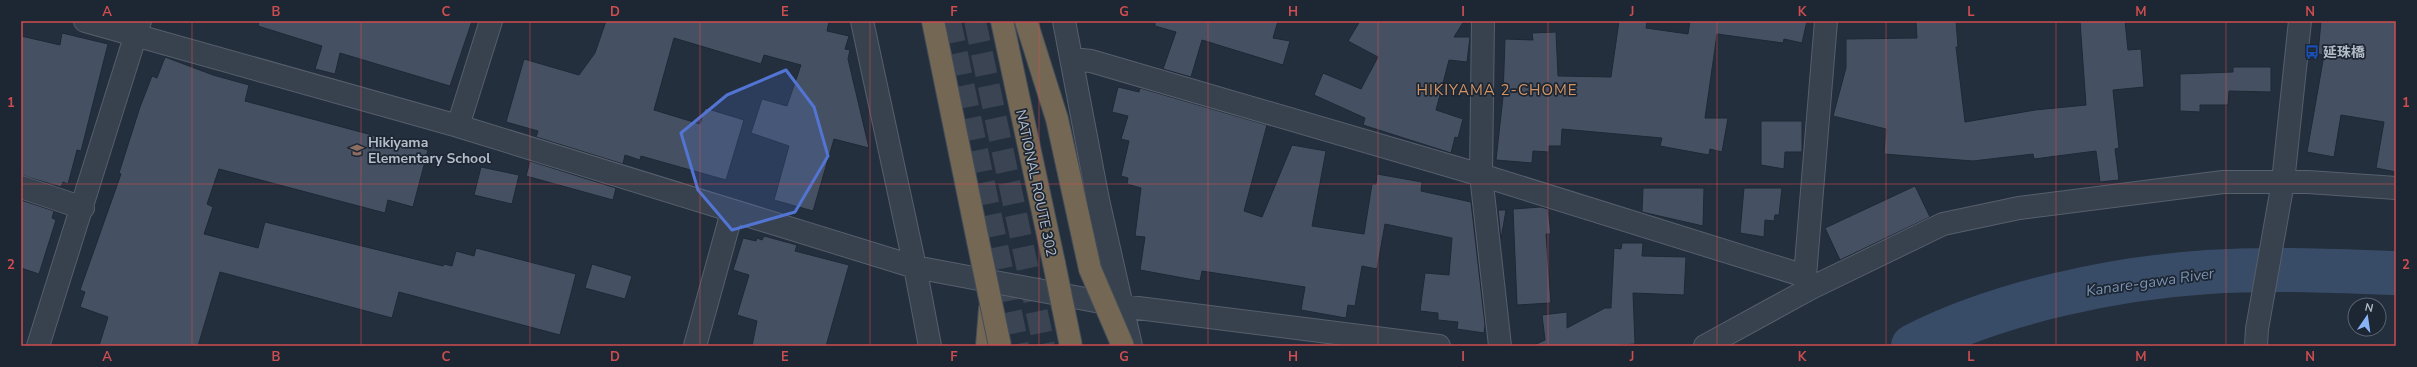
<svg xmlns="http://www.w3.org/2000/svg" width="2417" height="367" viewBox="0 0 2417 367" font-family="'Nunito Sans','Noto Sans JP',sans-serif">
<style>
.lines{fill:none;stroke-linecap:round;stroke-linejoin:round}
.river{stroke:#394c67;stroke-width:44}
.building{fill:#455162;stroke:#1f2835}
.highway-tunnel{stroke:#3a4453;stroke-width:22;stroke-dasharray:22 11;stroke-linecap:butt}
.minor-casing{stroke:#565f6c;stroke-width:24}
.highway-casing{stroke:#434c59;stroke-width:24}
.minor{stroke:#38414e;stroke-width:22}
.highway{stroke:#746855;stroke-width:22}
.highway-bridge-casing{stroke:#434c59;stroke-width:24;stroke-linecap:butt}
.highway-bridge{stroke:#746855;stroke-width:22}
.marked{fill:#5274d3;fill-opacity:0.2;stroke:#5274d3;stroke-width:3;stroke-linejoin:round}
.grid{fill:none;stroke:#ce4d50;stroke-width:1;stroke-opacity:0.55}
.labels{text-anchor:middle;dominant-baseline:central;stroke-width:3.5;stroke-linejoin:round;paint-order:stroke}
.poi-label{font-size:14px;font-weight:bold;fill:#b4bcc9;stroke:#1d2633;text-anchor:start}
.street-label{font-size:14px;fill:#b4bcc9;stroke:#1d2633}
.neighbourhood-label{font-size:15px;letter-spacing:1px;fill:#d59563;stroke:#1d2633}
.water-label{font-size:15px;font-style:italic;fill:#7c92b1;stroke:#1d2633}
.neatline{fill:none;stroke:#ce4d50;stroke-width:1.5}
.grid-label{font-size:13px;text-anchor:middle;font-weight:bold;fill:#ce4d50}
</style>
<rect width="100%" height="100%" fill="#242f3e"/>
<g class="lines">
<path class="river" d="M1913,346C1997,303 2113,278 2208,272C2271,268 2333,271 2396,273"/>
</g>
<path class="building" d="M259,21H472L450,86L340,53L335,74L315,69L322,46L258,26Z
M606,21H829L827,31L849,36L845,49L850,50L848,59L869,148L834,139L813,211L774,200L789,146L751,133L762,99L787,106L801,65L764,55L761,64L674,38L654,110L700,124L705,108L744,120L726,180L641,156L640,160L625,155L623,164L536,137L538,131L506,122L524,59L579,75L595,53Z
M1155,21H1278L1273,38L1290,41L1283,65L1202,40L1191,77L1163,69L1176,32L1155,26Z
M1360,21H1464L1454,37H1470L1467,62L1449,60L1436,110L1463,119L1458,138L1455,137L1451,153L1363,125L1365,118L1314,95L1323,73L1361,89L1378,57L1348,41Z
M1619,21H1647L1646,28L1688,34L1690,21H1807L1802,43L1784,39L1783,43L1717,34L1705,118H1728L1722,152L1710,149L1709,155L1660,146L1662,138L1562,129L1561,146H1549V152L1533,151L1532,163L1496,160L1503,97L1505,39L1533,40L1532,33L1556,32L1558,76L1611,77Z
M1916,21H1956L1958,47H1956L1965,122L2035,110L2086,105L2080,21H2125L2128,50L2141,49L2144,87L2113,90L2119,148L2115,149L2119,180L2100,182L2096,151L2034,159L2033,154L1973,161L1884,154L1886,129L1833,116L1846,68V39L1917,38Z
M2321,21H2396V172L2376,168L2384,122L2341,115L2334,157L2307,152L2324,55L2318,54Z
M62,33L108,44L81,151L77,150L68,184L63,182L61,187L21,175V36L60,45Z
M165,57L213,75L249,85L245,101L428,150L413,207L388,200L385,213L219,169L207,204L213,207L204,234L258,248L265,222L443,266L444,264L452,266L456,251L474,256L476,248L576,274L560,335L399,292L392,318L220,272L198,346H99L108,317L80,307L85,292L80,290L121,174L119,173L140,107L152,76L157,78Z
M2233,67H2271V92L2229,91L2228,105H2200V112L2180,111V74L2233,72Z
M1118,87L1139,92L1140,88L1267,125L1244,211L1262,217L1292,145L1326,151L1312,226L1364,234L1372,184H1376L1377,174L1422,182L1421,191L1471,202L1485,325L1484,333L1457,329L1458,322L1438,320V313L1420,311L1425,273L1449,275L1452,238L1385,224L1377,269L1362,266L1355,306L1348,305L1346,318L1301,310L1305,287L1202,271L1200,281L1140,270L1145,237L1135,236L1141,188L1127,184L1128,178L1121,176L1129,141L1121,139L1128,116L1112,112Z
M1761,121H1802V152H1785L1784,169L1761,165Z
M530,161L616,188L613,200L526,176Z
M481,167L519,175L512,204L474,195Z
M1915,186L1930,217L1840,260L1825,228Z
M1643,188H1704L1703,226L1642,212Z
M1744,188H1782L1779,215H1775L1774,221L1765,220L1764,237L1740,233Z
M21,200L54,211L52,218L56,220L39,274L21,268Z
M1541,207L1548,209L1551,234H1546L1551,303L1517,305L1513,209Z
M1498,210H1506L1501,239Z
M764,236L797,245L795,251L849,265L826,346H752L757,321L737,315L749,275L733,270L743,238L756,241L757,238L762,240Z
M1622,243H1643L1642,256L1686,257L1684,295L1633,293L1635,344L1609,346H1532L1545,340L1542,315L1567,312V328L1605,308H1611L1614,248L1621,249Z
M592,264L632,276L625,299L585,288Z"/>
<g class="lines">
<path class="highway-tunnel" d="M950,21L1018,346
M975,21L1044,346"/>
<defs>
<path id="minor" d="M85,21L458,126L915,267L1122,306L1439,346
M862,21L915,267L930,346
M1064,21L1098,200L1131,346
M1483,21L1481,175L1500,346
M1072,59L1091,61L1481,175L1805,276
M458,126L491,21
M21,187L83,208
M1811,288L1805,276L1826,21
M38,346L140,21
M695,346L732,212
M1705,346L1811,288L1943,224L2019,208L2223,182H2308L2396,188
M2256,346L2257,329L2283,182L2300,21"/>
<path id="highway" d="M933,21L978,241
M1002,21L1054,263
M1026,21L1057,119L1090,269
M987,346L990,309"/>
</defs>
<use href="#minor" class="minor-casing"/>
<use href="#highway" class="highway-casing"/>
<use href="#minor" class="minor"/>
<use href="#highway" class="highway"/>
<defs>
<path id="highway-bridge" d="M978,241L1000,346
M1054,263L1071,346
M1090,269L1123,346"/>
</defs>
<use href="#highway-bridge" class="highway-bridge-casing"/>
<use href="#highway-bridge" class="highway-bridge"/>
</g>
<path class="marked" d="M786,70L814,107L828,156L795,212L732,230L698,190L681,133L727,95Z"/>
<path class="grid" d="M192,21V346M361,21V346M530,21V346M700,21V346M870,21V346M1039,21V346M1208,21V346M1378,21V346M1548,21V346M1717,21V346M1886,21V346M2056,21V346M2226,21V346M21,184H2396"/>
<defs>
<symbol id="bus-bare" viewBox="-9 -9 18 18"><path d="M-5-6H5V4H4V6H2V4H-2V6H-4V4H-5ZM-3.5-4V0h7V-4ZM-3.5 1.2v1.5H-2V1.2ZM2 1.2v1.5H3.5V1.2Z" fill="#1a4fb4" stroke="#1d2633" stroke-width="2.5" paint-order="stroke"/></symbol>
<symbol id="school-bare" viewBox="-9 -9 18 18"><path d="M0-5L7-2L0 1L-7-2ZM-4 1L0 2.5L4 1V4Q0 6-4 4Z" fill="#8d6e63" stroke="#1d2633" stroke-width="2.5" paint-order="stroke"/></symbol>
</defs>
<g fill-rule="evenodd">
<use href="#bus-bare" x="2302" y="42" width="20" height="20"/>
<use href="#school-bare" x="347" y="140" width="20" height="20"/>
</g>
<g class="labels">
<g class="poi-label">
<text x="2323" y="52">延珠橋</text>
<text x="368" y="142">Hikiyama<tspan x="368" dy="16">Elementary School</tspan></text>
</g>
<g class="street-label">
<text transform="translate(1036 183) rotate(78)">NATIONAL ROUTE 302</text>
</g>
<g class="neighbourhood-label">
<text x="1497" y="90">HIKIYAMA 2-CHOME</text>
</g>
<g class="water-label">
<text transform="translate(2150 282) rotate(-8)">Kanare-gawa River</text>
</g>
</g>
<rect width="2417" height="367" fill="none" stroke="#1d2633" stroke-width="44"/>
<g transform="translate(2367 317) rotate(13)"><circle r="19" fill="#1d2633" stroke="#59626f"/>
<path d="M0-3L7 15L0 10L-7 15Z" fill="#8ab4f8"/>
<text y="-6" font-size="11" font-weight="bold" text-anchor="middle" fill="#b4bcc9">N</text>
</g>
<rect x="22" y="22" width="2373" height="323" class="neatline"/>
<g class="grid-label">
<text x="107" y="16">A</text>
<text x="276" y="16">B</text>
<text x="446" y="16">C</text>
<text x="615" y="16">D</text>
<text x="785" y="16">E</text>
<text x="954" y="16">F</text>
<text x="1124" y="16">G</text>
<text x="1293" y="16">H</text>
<text x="1463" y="16">I</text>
<text x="1632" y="16">J</text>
<text x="1802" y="16">K</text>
<text x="1971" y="16">L</text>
<text x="2141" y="16">M</text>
<text x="2310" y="16">N</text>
<text x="11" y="107">1</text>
<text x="2406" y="107">1</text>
<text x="11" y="269">2</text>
<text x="2406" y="269">2</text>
<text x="107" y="361">A</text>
<text x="276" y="361">B</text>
<text x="446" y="361">C</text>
<text x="615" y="361">D</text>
<text x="785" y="361">E</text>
<text x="954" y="361">F</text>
<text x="1124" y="361">G</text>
<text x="1293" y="361">H</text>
<text x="1463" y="361">I</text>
<text x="1632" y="361">J</text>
<text x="1802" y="361">K</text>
<text x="1971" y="361">L</text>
<text x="2141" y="361">M</text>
<text x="2310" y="361">N</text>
</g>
</svg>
